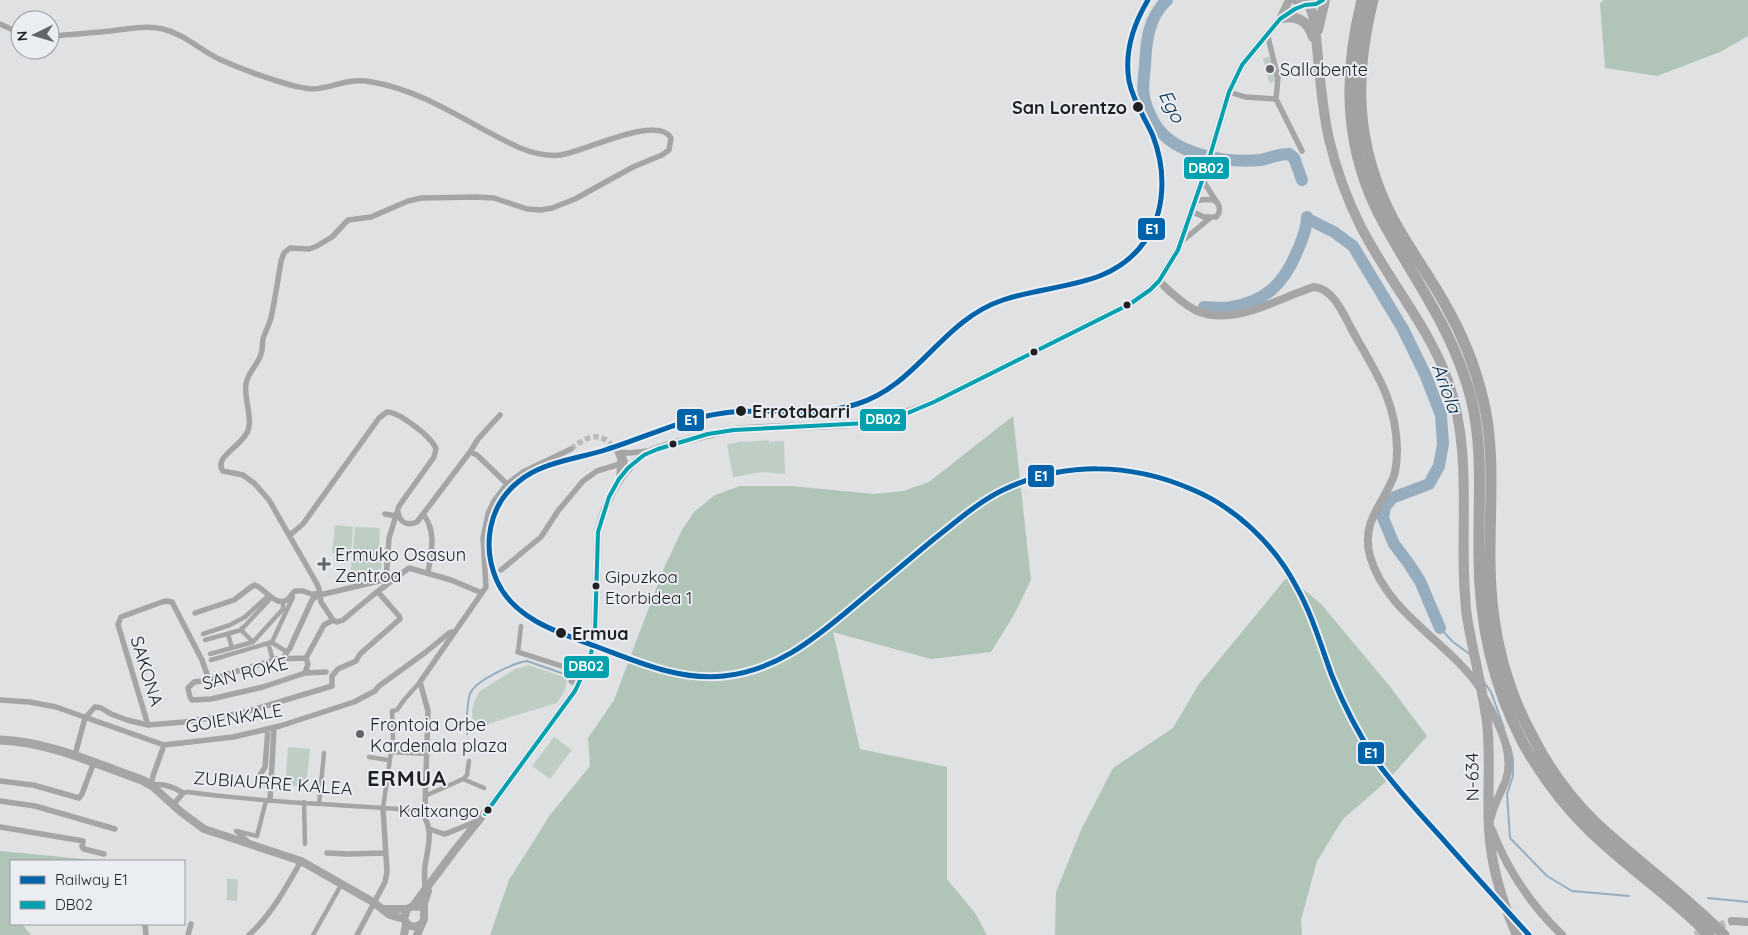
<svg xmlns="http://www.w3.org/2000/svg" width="1748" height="935" viewBox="0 0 1748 935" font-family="Quicksand,sans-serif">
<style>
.green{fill:#bfcec5}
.forest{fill:#b0c4b8}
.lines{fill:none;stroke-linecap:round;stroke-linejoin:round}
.stream{stroke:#96adc0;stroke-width:2}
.river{stroke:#96adc0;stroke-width:12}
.minor-tunnel{stroke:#b9babc;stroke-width:5.5;stroke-dasharray:5.5 3;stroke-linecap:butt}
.tertiary-tunnel{stroke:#b9babc;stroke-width:8;stroke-dasharray:8 4;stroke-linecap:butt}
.pedestrian{stroke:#a5a5a5;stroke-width:4.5}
.minor{stroke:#a5a5a5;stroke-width:5.5}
.tertiary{stroke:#a5a5a5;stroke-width:8}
.secondary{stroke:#a4a5a5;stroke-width:9}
.trunk{stroke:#a6a4a6;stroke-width:10}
.motorway{stroke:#a3a2a3;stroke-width:11}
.trunk-bridge{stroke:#a6a4a6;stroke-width:10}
.bus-1-casing{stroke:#eaedf2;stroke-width:8}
.bus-1{stroke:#00a0ae;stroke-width:4}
.rail-1-casing{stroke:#eaedf2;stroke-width:9}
.rail-1{stroke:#0063a9;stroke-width:5}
.poi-dot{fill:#626466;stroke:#eaedf2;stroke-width:2}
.stop-dot{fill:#1f2022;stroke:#eaedf2;stroke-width:2}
.labels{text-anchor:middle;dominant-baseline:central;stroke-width:4;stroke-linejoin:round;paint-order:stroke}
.bus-label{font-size:17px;fill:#1f2022;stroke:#eaedf2;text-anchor:start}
.poi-label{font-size:18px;fill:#1f2022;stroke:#eaedf2;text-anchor:start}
.stop-label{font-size:18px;font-weight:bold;fill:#1f2022;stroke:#eaedf2;text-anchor:start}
.street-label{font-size:18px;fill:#1f2022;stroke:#eaedf2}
.water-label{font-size:19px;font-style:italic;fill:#032c48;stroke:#eaedf2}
.district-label{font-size:22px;font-weight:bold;letter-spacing:1px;fill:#1f2022;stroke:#eaedf2}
.line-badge{stroke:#eaedf2;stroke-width:2}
.badge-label{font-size:14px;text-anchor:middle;font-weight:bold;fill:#fff}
</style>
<rect width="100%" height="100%" fill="#dfe1e3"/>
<path class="green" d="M1271,56L1276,81L1269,83L1263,58Z
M769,440V442L784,441L785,474L762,472L733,477L727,445L742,441L743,442Z
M335,525L353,527L351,555L332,553Z
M355,527L380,528L379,548L383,550L381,569L353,574L351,570Z
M528,665L567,678L565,690L557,703L491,723L479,731L473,725L472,710L474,702L480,691L515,669Z
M554,737L572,750L550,779L532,766Z
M288,747L310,749L306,787L285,785Z
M227,879H238L237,901L227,900Z"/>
<path class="forest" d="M1604,0H1748V36L1720,52L1657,76L1605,68L1600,3Z
M1013,416L1031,580L1015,613L991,652L931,659L833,632L860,749L947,767V879L975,913L987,935H490L509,880L550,815L590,766L588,738L614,700L664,568L682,530L694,512L715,495L740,486H791L874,494L903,491L929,482Z
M1288,576L1321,604L1388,684L1427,736L1388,780L1343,819L1317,861L1301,920L1302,935H1055L1056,892L1081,830L1113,768L1173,728L1199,684Z
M0,851L104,861H11V924H22L31,935H0Z"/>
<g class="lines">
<path class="stream" d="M1440,628L1453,642L1471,655
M1484,682L1491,692L1504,728
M467,734C467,721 466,707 470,694C474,681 514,663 527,661L570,676
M1510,746L1513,759V776L1507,794L1510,838L1547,876L1572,891L1629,896
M1708,898L1748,902"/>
<path class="river" d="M1167,0C1148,18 1146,42 1145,66C1144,76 1142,88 1144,97C1146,107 1153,123 1160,131C1181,156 1229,163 1260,160C1270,158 1278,154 1289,154L1294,158L1302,180
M1308,219L1334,232L1353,246L1403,329L1425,374L1441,415L1443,444L1439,466L1429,484L1392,498L1385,507L1383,518L1394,544L1409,564L1420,581L1440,628
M1204,307C1213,307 1223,309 1231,307C1265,302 1283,284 1296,254C1301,243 1307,228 1307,217"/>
<path class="minor-tunnel" d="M571,449C589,434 602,431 617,451"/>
<path class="tertiary-tunnel" d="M592,649L595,633
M1695,935L1732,921"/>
<path class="pedestrian" d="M242,628L241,630L253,642
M203,634L230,625L245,617L269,595
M228,634L232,648
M205,640L241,630L270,599
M271,642L287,652
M268,643L273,660
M518,652L521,626
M210,654L253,642L283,609V601
M211,660L272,642L293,597
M390,752L427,754
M369,757L388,760
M463,779L484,788
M183,793L188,792C265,803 343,804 420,811
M425,796L463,779L467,775L469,761
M304,802L305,844
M319,804L324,753
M383,808L393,738L392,711L397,710L404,700L420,682
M249,842L236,831L257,836L266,801
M313,935L341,885"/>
<path class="minor" d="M0,24L20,33
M1267,33L1278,78L1276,99L1302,151
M50,36C70,35 90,33 110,31C127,29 146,25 163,29C184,34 200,50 219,59C243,70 269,79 294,86C300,87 307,89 313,89C334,88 347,77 372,82C426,91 471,126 520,148C533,153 546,157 561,155C583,152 658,114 671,138L669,150L662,155L633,167L575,199L552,208L541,210L527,209L494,198L476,197L421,198L408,201L371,217L348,220L332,237L317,246L309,249L290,248L284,253L281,261C278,280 275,299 271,318C269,325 265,332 263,339C262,344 263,349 261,354C258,365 247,373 246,384C244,398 251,412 249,426C247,445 212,456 223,471L243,475L255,484L269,500L317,584L319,589L321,602L333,620
M1229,92L1245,97L1276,99
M1203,177L1205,184L1216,201
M1191,211L1204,217H1216L1219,213C1222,196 1206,199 1195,201
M1180,243L1210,218
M617,451L620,459L619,479
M470,452L478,439L500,415
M618,452L629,453L648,451
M622,453L625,461L623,472
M398,512C400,523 407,526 417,522L470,452L477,455L507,484
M385,514L396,516
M424,515C437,534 431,552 428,573
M290,535L303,524L379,418L387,412C399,412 432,437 436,449L434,457L399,506L389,538L386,579
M501,570L541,537L558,511L583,481L597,471L620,464
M195,613L234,600L251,587L255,585C265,589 276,607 287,600C290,598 292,593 295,591H303L311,594H324L396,577
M333,620L337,622L343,620L373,595L409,568L451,580L482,593
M518,652L568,668L573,671L571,681L578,686
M283,658L290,648L312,600L319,594
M306,658L277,659L209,680L194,682L188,688L190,697L192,700L211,699L263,687L305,673L326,672
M305,673L308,664L306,658L324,625L333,620
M0,700L30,702L56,707L164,745L233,737L280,726L354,702L375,691L379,686L426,652L449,633L453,632
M148,725L119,628L118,624L121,617L162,602L167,601L172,602L202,660L209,680
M268,729L265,767L257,780L270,786
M164,745L153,776L151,785C162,783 174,787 183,793L173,805
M75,755L85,718L95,707L101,708L111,714L127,720L148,725L184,722L242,713L332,686V676L338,669L356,661L360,654L400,619L399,616L378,592
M0,781L33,785L79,798L82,794L94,762
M270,800L274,728
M0,801L35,806L115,829
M0,827L83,841L82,847L84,849L104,854
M429,829L444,834L448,833L477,821
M327,853L348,854L385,853
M425,891C425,883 424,874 425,866C428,846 435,828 420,811L424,810L425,806L428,711L420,682L486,587L483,538L488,514L494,501L507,484L523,472L571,449
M145,924L146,935
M188,935L191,924
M249,935C271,915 286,888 301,861
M357,935L385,882L387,872L383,808"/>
<path class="tertiary" d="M1283,17L1295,9L1305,5
M1159,281C1169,291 1182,303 1195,310C1234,328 1277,298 1314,287C1333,288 1344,315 1352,330C1375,372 1396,399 1397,449C1397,458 1397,469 1393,478C1382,506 1361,522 1370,556C1386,613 1448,641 1480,688
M595,633L598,532C605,502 618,473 644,455C654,448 668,445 680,442C698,437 716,432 735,430C779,425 825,428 869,422C892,419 912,411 934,402L1130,304L1150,290L1159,281L1178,250L1206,169L1229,92L1242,65L1280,19L1289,0
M1485,699C1498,722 1515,753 1506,780C1501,793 1494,804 1491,817
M151,785L181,812L204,829L301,861L373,902L390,915L404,919
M1492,830C1507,869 1532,906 1562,935
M413,906L455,850L496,799L575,691L590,659L592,649
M417,907L413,906L407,909L404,919C407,926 414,929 421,924
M384,909H407
M1732,921L1748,922
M404,935L406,924
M417,935L424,919V903L428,891"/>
<path class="secondary" d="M0,740C51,742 95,764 142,780L151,785"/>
<path class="trunk" d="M1296,0L1310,6L1323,0
M1310,6L1314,19C1319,58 1320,100 1329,139C1336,169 1347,199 1361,227C1388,280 1428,325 1448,381C1475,457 1457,539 1467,617
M1282,18C1299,15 1308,22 1313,37
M1318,30L1325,0"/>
<path class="motorway" d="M1362,0C1343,76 1344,149 1382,220C1415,281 1453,329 1471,398C1484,450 1478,503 1479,556C1479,622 1492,684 1523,743C1541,775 1564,806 1590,831C1628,868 1672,897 1709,935
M1373,0C1354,77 1355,143 1391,215C1407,246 1429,275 1446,306C1462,334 1475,366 1483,399C1495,448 1490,501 1490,551C1489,617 1502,682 1534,739C1549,768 1570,797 1593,820C1635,860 1683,893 1724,935"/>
<path class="trunk-bridge" d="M1467,617C1473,652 1482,687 1487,722C1491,757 1487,793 1489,829C1491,865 1502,902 1517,935"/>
<defs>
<path id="bus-1" d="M485,814L575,691L590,659L595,633L598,532L609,497L619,479L628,468L644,455L658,449L708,434L734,430L868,423L903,415L934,402L1130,304L1150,290L1159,281L1178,250L1206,169L1229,92L1242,65L1280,19L1295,9L1305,5L1316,4L1323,0"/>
</defs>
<use href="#bus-1" class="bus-1-casing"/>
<use href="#bus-1" class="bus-1"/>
<defs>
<path id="rail-1" d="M1148,0C1133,25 1124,51 1129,81C1133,101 1145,118 1153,136C1166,170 1166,211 1145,241C1112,289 1053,283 1003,300C942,320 917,386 857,404C814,418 768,407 724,413C684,418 647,437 608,449C579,459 543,461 518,482C488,506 482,547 497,581C514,619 559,633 595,646C636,661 679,681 724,676C774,671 812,641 850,609C878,586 906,562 934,539C956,522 978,502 1003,490C1064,461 1131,463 1191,489C1235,507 1274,544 1296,586C1312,614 1321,646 1332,676C1344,706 1359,735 1377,762C1396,788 1418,812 1440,836C1469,869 1499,902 1529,935"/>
</defs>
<use href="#rail-1" class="rail-1-casing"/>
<use href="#rail-1" class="rail-1"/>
</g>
<g class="poi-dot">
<circle cx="1270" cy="69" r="5"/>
<path d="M321.5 556.5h5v5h5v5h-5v5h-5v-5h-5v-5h5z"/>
<circle cx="360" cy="734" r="5"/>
</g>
<g class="stop-dot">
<circle cx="1138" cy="107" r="6"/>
<circle cx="1127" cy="305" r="4.5"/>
<circle cx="1034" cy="352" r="4.5"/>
<circle cx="741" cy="411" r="6"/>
<circle cx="673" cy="444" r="4.5"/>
<circle cx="596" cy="586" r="4.5"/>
<circle cx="561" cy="633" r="6"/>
<circle cx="488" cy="810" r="4.5"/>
</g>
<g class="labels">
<g class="bus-label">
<text x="605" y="576">Gipuzkoa<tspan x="605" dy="21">Etorbidea 1</tspan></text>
<text x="479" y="810" text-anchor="end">Kaltxango</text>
</g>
<g class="poi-label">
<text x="1280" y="69">Sallabente</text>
<text x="335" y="554">Ermuko Osasun<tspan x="335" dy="21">Zentroa</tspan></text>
<text x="370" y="724">Frontoia Orbe<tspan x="370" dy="21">Kardenala plaza</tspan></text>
</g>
<g class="stop-label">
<text x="1127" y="107" text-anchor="end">San Lorentzo</text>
<text x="752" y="411">Errotabarri</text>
<text x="572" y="633">Ermua</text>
</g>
<g class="street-label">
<text transform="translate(147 671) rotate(73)">SAKONA</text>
<text transform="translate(245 673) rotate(-14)">SAN ROKE</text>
<text transform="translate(234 718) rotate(-10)">GOIENKALE</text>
<text transform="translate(1472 777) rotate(-91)">N-634</text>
<text transform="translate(273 783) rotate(4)">ZUBIAURRE KALEA</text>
</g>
<g class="water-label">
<text transform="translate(1172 106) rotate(63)">Ego</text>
<text transform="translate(1447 388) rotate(70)">Ariola</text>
</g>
<g class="district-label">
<text x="407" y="778">ERMUA</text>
</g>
</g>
<g class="line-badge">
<rect x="1183" y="156" width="47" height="24" rx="5" fill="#00a0ae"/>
<rect x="1137" y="217" width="29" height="24" rx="5" fill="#0063a9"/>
<rect x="859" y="408" width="48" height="24" rx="5" fill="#00a0ae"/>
<rect x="676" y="408" width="29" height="24" rx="5" fill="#0063a9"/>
<rect x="1027" y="464" width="28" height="24" rx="5" fill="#0063a9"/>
<rect x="563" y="655" width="47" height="24" rx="5" fill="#00a0ae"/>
<rect x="1357" y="741" width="28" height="24" rx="5" fill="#0063a9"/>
</g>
<g class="badge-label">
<text x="1206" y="173">DB02</text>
<text x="1152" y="234">E1</text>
<text x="883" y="424">DB02</text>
<text x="691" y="425">E1</text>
<text x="1041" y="481">E1</text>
<text x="586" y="671">DB02</text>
<text x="1371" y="758">E1</text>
</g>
<rect x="10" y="860" width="175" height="65" fill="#eaedf2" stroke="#999b9f"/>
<rect x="20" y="876" width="25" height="8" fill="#0063a9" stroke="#999b9f"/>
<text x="55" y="885" font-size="15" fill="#1f2022">Railway E1</text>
<rect x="20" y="901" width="25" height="8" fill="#00a0ae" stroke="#999b9f"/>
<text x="55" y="910" font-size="15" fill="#1f2022">DB02</text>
<g transform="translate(35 35) rotate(265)"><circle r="24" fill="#eaedf2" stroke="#999b9f"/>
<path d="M0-4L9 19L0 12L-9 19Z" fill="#626466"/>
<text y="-8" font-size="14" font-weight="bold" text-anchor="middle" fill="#1f2022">N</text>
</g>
</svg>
